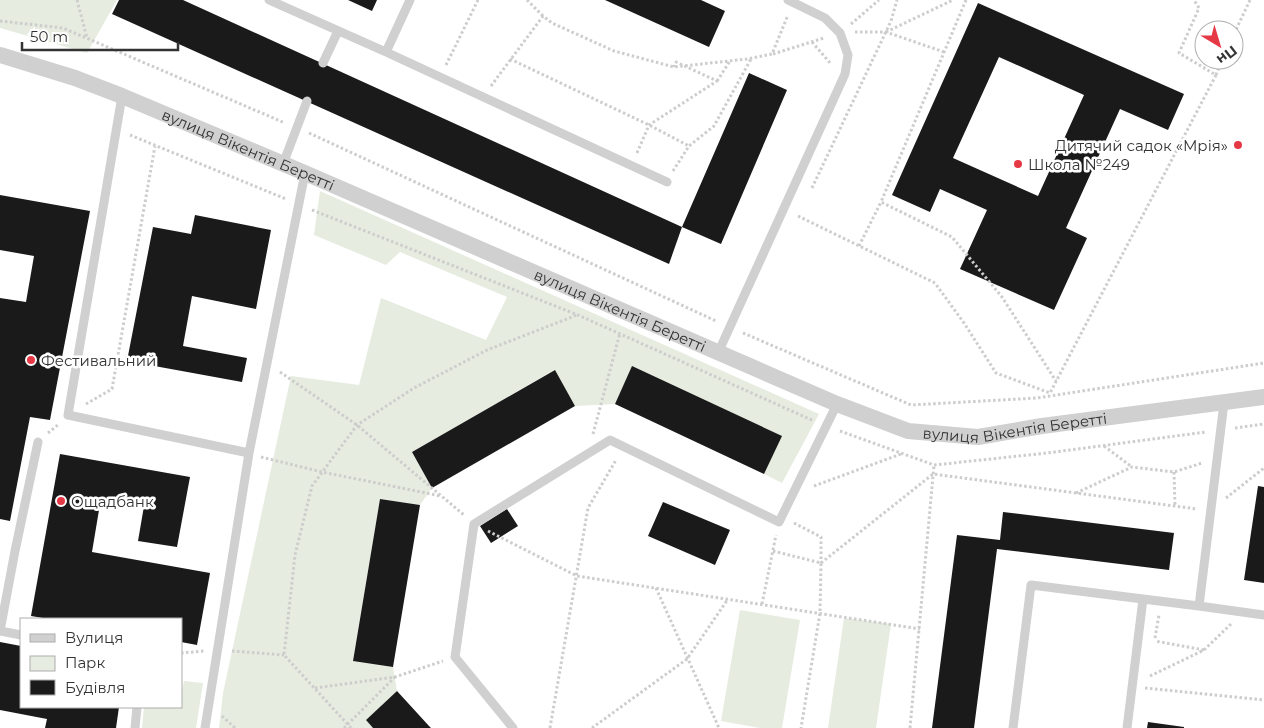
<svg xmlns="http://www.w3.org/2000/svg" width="1264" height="728" viewBox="0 0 1264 728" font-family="Montserrat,sans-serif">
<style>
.green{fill:#e6ecdf}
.building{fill:#1a1a1a;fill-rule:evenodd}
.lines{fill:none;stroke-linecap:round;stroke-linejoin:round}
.path{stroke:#cdcdcd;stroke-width:3;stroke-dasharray:2.5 2.5;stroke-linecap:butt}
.lane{stroke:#d0d0d0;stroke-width:9}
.street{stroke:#d0d0d0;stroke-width:16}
.poi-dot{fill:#e63946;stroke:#fff;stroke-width:2}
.labels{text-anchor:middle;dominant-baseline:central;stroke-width:5;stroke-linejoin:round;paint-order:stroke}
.poi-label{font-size:15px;fill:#333;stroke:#fff;text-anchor:start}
.street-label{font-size:15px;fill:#333;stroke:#fff}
</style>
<rect width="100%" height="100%" fill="#fff"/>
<path class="green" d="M0,0H117L87,53L0,28Z
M320,191L819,414L782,483L764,474L632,367L615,404L575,406L554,370L412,452L432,488L420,505L380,499L353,660L393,667L397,691L366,720L373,728H219L223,693L291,376L359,385L381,298L486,340L507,297L400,252L386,265L314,235Z
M740,610L800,620L782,728H760L721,721Z
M844,618L891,624L876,728H828Z
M184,681L203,683L196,728H142L144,707H181V695Z"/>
<path class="building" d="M119,0H183L682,227L669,264L112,14Z
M348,0H377L372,11Z
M605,0H701L725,11L709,47Z
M978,3L1184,94L1168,130L1120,109L1066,228L1087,238L1054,310L960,269L987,210L940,189L930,212L892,195ZM999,57L1084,95L1038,196L953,158Z
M749,73L787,90L721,244L682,227Z
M0,195L90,211L50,420L30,417L10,521L0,519V298L26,302L34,256L0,250Z
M195,215L271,230L256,309L192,296L183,346L247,358L242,382L127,361L153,227L191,234Z
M632,366L782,436L764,474L615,404Z
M555,370L575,406L432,488L412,452Z
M60,454L190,477L177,547L138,541L144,506L101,498L92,552L210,573L197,645L181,642V619H49L31,616Z
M1258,486L1264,487V583L1244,580Z
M380,499L420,505L393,667L353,661Z
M663,502L730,530L715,565L648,536Z
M507,509L518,526L491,543L480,526Z
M1003,512L1174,533L1169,570L997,549L974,728H932L957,535L1000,540Z
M0,642L21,646V707H119L116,728H45L47,719L0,710Z
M397,691L429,726L431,728H373L366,720Z
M1148,722L1184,727V728H1147Z"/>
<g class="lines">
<path class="path" d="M77,0L87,38
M527,0L544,17
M966,0L881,202L952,237L1002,297L1056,381
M0,21L63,28L285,123
M851,24L879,0
M855,32H886L944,52
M886,32L953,0
M1234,34L1250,0
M812,42L831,64
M773,54L824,38
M510,59L649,125L689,146
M446,65L478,0
M1216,75L1222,60
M717,81L730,61
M491,86L543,16L552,23L614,51L674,67L747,59L772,54L788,15
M309,133L716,321
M130,135L286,199
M637,153L649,125L717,81L676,62L674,67
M673,171L689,146L714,126L751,59
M812,188L891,21L897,0
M312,210L578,315L814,421
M798,216L935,283L964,323L996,373L1050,393L1216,75L1179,53L1199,8L1194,0
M859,246L881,202
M743,333L911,405L1037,398L1264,363
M280,372L357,425L464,515
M86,404L112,389L155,146
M1235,428L1264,424
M840,431L934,465L1047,453L1206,432
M48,433L59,424
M593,434L620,333
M1104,446L1132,467
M261,457L322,472L441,496
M1174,472L1175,506
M814,486L901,454
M1076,493L1132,467L1174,472L1202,463
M1226,498L1264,468
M794,523L821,537V563
M488,531L577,576L920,629
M773,551L821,563L820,613L801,728
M821,563L933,474L1197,509
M656,588L719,728
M762,604L776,535
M1155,638L1159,615
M1204,650L1231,624
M232,651L284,655
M181,653L204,651
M1150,676L1204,650L1155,641
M315,688L395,677L443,661
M1145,688L1264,700
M222,716L235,728
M344,728L395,677
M351,728L284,655L295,555L312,486L357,425L414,388L487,350L577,315
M550,728L588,508L616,460
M592,728L687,659L728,599
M910,728L934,465"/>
<path class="lane" d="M269,0L386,52L667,182
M386,52L410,0
M323,63L338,31
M122,96L68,415L249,453
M283,164L307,101
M718,353L845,74L848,55L840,33L825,18L788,0
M1199,606L1264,615
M0,631L15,551L38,442
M0,631L21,635
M135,728L137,707
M205,728L249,453L305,173
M513,728L455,657L474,524L610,440L779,522L837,404
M1013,728L1031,585L1199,606L1224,403
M1127,728L1143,599"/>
<path class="street" id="s1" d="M0,55L75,78L122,96L305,173L837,404L908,431L978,437L1042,426L1264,397"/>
</g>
<g class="poi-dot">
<circle cx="1238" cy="145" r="5"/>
<circle cx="1018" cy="164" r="5"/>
<circle cx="31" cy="360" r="5"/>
<circle cx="61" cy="501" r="5"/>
</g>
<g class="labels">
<g class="poi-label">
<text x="1228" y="145" text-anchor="end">Дитячий садок «Мрія»</text>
<text x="1028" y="164">Школа №249</text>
<text x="41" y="360">Фестивальний</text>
<text x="71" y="501">Ощадбанк</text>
</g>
<g class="street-label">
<text stroke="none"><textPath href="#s1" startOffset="266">вулиця Вікентія Беретті</textPath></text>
<text stroke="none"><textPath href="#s1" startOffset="671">вулиця Вікентія Беретті</textPath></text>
<text stroke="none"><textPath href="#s1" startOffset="1091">вулиця Вікентія Беретті</textPath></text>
</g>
</g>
<rect x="20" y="618" width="162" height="90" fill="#ffffff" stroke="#adadad"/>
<rect x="30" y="634" width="25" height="8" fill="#d0d0d0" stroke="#adadad"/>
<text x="65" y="643" font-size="15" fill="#333333">Вулиця</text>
<rect x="30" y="656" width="25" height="15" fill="#e6ecdf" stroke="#adadad"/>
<text x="65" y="668" font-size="15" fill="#333333">Парк</text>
<rect x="30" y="680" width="25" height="15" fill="#1a1a1a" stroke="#adadad"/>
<text x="65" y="693" font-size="15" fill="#333333">Будівля</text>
<g transform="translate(1219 45) rotate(142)"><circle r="24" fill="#ffffff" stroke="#adadad"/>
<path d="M0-4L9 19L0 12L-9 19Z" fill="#e63946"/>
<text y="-8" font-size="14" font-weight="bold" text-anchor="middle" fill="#333333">Пн</text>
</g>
<path d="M22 42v8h156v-8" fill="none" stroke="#333333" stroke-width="2.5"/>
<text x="30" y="42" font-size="15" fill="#333333" stroke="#ffffff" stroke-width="4" paint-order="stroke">50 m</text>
</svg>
